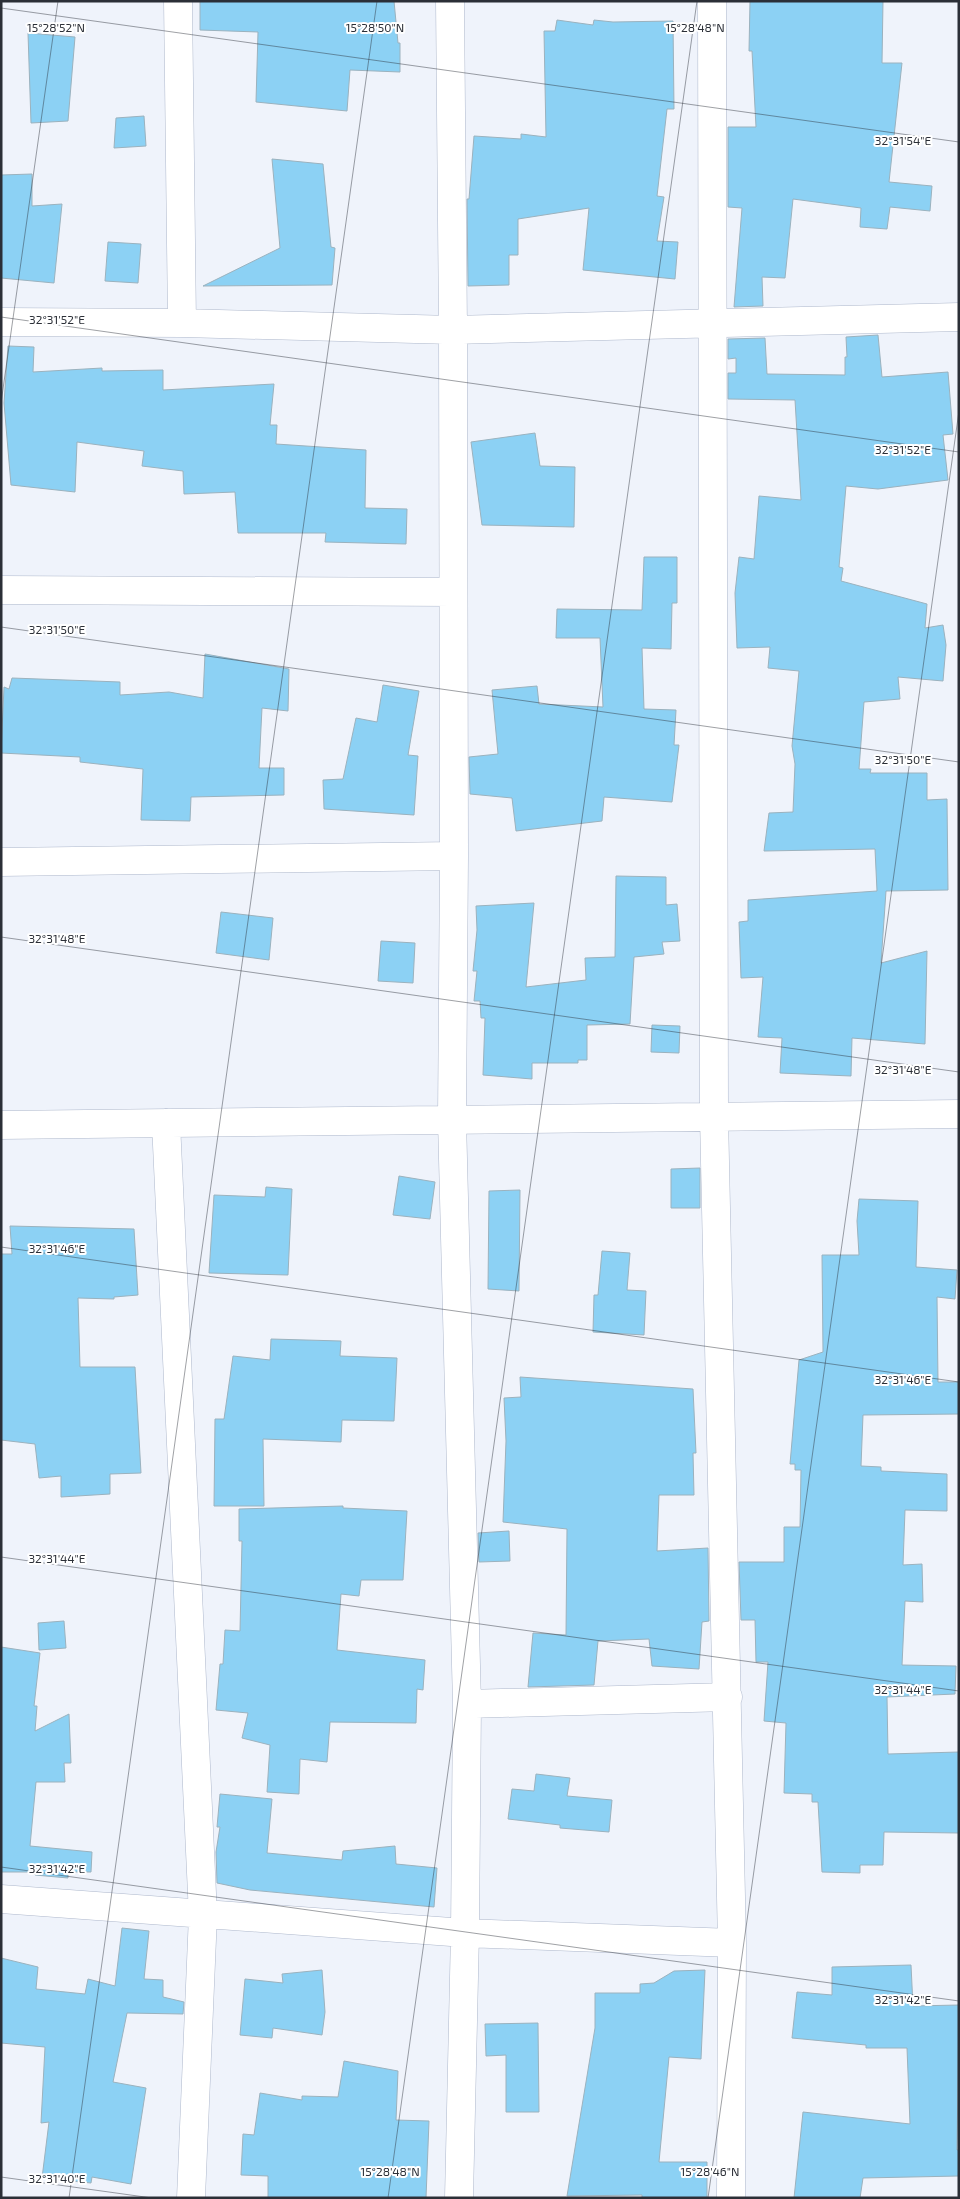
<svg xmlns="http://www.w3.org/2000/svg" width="960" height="2199" viewBox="0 0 960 2199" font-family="'Exo 2',sans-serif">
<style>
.building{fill:#8cd1f4;stroke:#9bb2be}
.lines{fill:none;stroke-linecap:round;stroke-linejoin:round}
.minor-casing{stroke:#aeb8cc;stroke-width:29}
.minor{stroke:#fff;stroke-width:28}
.ticks{fill:none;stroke:#2b2f37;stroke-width:1;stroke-opacity:0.45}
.ticks-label{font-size:12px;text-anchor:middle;fill:#2b2f37;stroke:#fff;stroke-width:4;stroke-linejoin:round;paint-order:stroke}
</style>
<rect width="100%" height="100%" fill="#eff3fb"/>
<path class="building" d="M200,1H394L398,43H400V72L350,70L347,111L256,102L258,32L200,30Z
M750,1H883L882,63H902L889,182L932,186L930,211L890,207L887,229L860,227L861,208L793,199L785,278L762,277L763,306L734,307L742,208L728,207V127H756L752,51H749Z
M557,20L593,25L594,20L613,22L673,21L674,109H667L657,196L664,197L657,241L678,242L675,279L583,270L589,208L518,219V255H509V285L468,286L467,199H469L474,136L521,139V134L546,137L544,31H555Z
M28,33L75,37L68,121L31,123Z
M144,116L146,146L114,148L116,118Z
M272,159L323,164L331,247L335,248L332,285L203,286L280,248Z
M32,174V206L62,204L54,283L1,278V175Z
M108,242L141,244L138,283L105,281Z
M878,335L882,377L948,372L953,434L943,435L948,480L878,489L846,486L839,567L843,568L841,581L927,604L925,628L943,625L946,645L943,681L898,677L900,699L864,702L859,769H871L870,773H927V800L947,799L948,890L886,891L881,963L927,951L925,1044L852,1038L851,1076L780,1073L782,1038L758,1037L763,977L741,978L739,922L748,921V900L877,891L875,849L764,851L769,813L793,812L795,764L792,746L799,671L768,668L770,647L737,648L735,593L739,557L754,559L759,496L801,500L795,400L728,399V373H736V358L728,359V339L765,338L767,374L845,375V357H847L846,337Z
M8,346L34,347L33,372L102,368V371L163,370V390L274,384L270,425H277L276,444L366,450L365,508L407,509L406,544L325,542L326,533H238L235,492L184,494L183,471L142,466L144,451L77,442L75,492L11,485L4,403Z
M535,433L540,466L575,467L574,527L482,525L471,442Z
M644,557H677V603H672L671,649L642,648L644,709L676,710L674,745H679L672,802L604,797L602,821L516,831L512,798L470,794L469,757L498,754L492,690L537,686L539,704L603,707L600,638H556L557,609L642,610Z
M205,654L289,669L288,711L262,708L259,768H284V795L191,797L190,821L141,820L143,769L80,762V757L1,753L4,687L9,689L12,678L120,682V695L169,692L203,698Z
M383,685L419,691L408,755L418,756L414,815L324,809L323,780L343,779L356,718L377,722Z
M616,876L666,877V905L677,904L680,941L662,942L664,954L634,957L630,1024L587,1025V1060H578V1063H532V1079L483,1075L485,1018H481L480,1001H474L477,971H473L477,930L476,906L534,903L526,987L586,980L585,958L615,957Z
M221,912L273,918L269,960L216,953Z
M381,941L415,943L413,983L378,981Z
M652,1025L680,1026L679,1053L651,1052Z
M700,1168V1208H671V1169Z
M399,1176L435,1182L430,1219L393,1215Z
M266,1187L292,1189L288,1275L209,1273L214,1195L265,1197Z
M520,1190L519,1291L488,1289L489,1191Z
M859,1199L918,1201L916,1267L957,1270L955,1299L937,1297L938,1382H959V1414L863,1415L861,1466L881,1467V1471L947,1474V1511L905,1510L903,1565L922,1564L923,1602L905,1601L902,1665L956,1666L955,1694L887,1697L888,1754L959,1752V1833L884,1832L883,1865H860V1873L822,1872L818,1802H812V1794L784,1793L786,1723L764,1721L768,1662H756L755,1620H741L739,1562H784V1527H800L801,1470H795V1464H790L799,1360L823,1352L822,1255H859L857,1221Z
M10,1226L134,1229L138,1295L114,1297V1299L78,1298L80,1367H135L141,1473L110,1474V1494L61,1497V1476L39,1478L35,1444L1,1440V1254H12Z
M602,1251L630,1253L627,1290L646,1291L644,1335L593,1332L594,1295H598Z
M271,1339L341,1341L340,1356L397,1358L394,1421L342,1420L341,1442L263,1439L264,1506H214L215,1419H224L233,1356L270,1360Z
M520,1377L693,1389L696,1453H693L694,1495H659L657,1551L708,1548L709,1621L702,1622L699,1669L652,1666L649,1639L598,1641L594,1685L528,1687L533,1633L566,1635L567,1529L503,1522L506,1441L504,1398L521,1397Z
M343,1506V1508L407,1511L403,1580H361L359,1596L341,1594L337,1650L425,1660L423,1690L417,1689L416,1723L330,1722L327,1762L300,1759L299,1794L267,1792L270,1745L242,1738L248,1713L216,1710L220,1664H223L225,1630L240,1631L242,1541H239V1509Z
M509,1531L510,1561L479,1562L478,1533Z
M64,1621L66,1648L39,1650L38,1623Z
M1,1647L40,1653L34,1706H37L35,1731L69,1714L71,1763H64L65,1782H36L30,1846L92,1852L91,1872H68V1878L35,1875L36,1872H1Z
M536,1774L570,1778L567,1796L612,1800L609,1832L560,1828V1825L508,1819L512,1789L534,1791Z
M220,1794L272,1799L267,1853L342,1860L343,1851L395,1846L396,1864L437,1868L434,1907L250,1890L217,1883L216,1852L220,1827H217Z
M122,1928L149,1931L144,1979L163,1980V1997L184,2002L183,2014L127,2013L113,2082L146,2088L131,2184L92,2177L91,2183L42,2178L49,2122L41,2123L45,2047L1,2043V1958L38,1967L36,1989L85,1994L88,1979L115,1986Z
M911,1965L913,2006L959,2005L957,2150H959V2176L863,2178L860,2198H794L803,2112L910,2124L907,2048H866V2045L792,2038L797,1992L832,1995V1967Z
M322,1970L325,2012L322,2035L273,2028L272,2038L240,2035L245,1979L283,1983L282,1974Z
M705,1970L701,2059L669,2057L659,2162H707V2198H642V2195L567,2196L595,2028V1993H640V1984L654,1983L674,1971Z
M538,2023L539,2112H506V2055L486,2056L485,2024Z
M344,2061L398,2071L396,2120L429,2121L426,2198H268V2176L241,2175L243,2134L254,2135L260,2093L302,2100V2096L338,2097Z"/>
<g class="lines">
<defs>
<path id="minor" d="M178,1L182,323
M450,1L453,330L454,856L452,1120L467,1704L465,1933L459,2198
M712,1L714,1116L732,1943L731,2198
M1,322L182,323L453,330L959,317
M1,590L453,592
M1,862L454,856
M166,1123L203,1915L191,2198
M1,1125L959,1114
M467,1704L728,1697
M1,1899L465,1933L732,1943"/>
</defs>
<use href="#minor" class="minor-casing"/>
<use href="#minor" class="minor"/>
</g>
<path class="ticks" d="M1,8L959,142M1,317L959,452M1,403L58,1M1,627L959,762M1,937L959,1072M1,1247L959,1382M1,1557L959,1691M1,1867L959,2001M1,2177L152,2198M69,2198L377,1M388,2198L697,1M708,2198L959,411"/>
<g class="ticks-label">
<text x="56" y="32">15°28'52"N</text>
<text x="375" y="32">15°28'50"N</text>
<text x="695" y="32">15°28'48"N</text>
<text x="903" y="145">32°31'54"E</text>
<text x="57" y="324">32°31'52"E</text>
<text x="903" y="454">32°31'52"E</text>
<text x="57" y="634">32°31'50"E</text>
<text x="903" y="764">32°31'50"E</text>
<text x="57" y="943">32°31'48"E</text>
<text x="903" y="1074">32°31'48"E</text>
<text x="57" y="1253">32°31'46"E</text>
<text x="903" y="1384">32°31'46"E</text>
<text x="57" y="1563">32°31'44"E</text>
<text x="903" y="1694">32°31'44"E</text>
<text x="57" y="1873">32°31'42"E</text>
<text x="903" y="2004">32°31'42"E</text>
<text x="390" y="2176">15°28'48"N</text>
<text x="710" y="2176">15°28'46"N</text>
<text x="57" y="2183">32°31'40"E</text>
</g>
<rect width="960" height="2199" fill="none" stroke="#2b2f37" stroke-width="5"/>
</svg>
